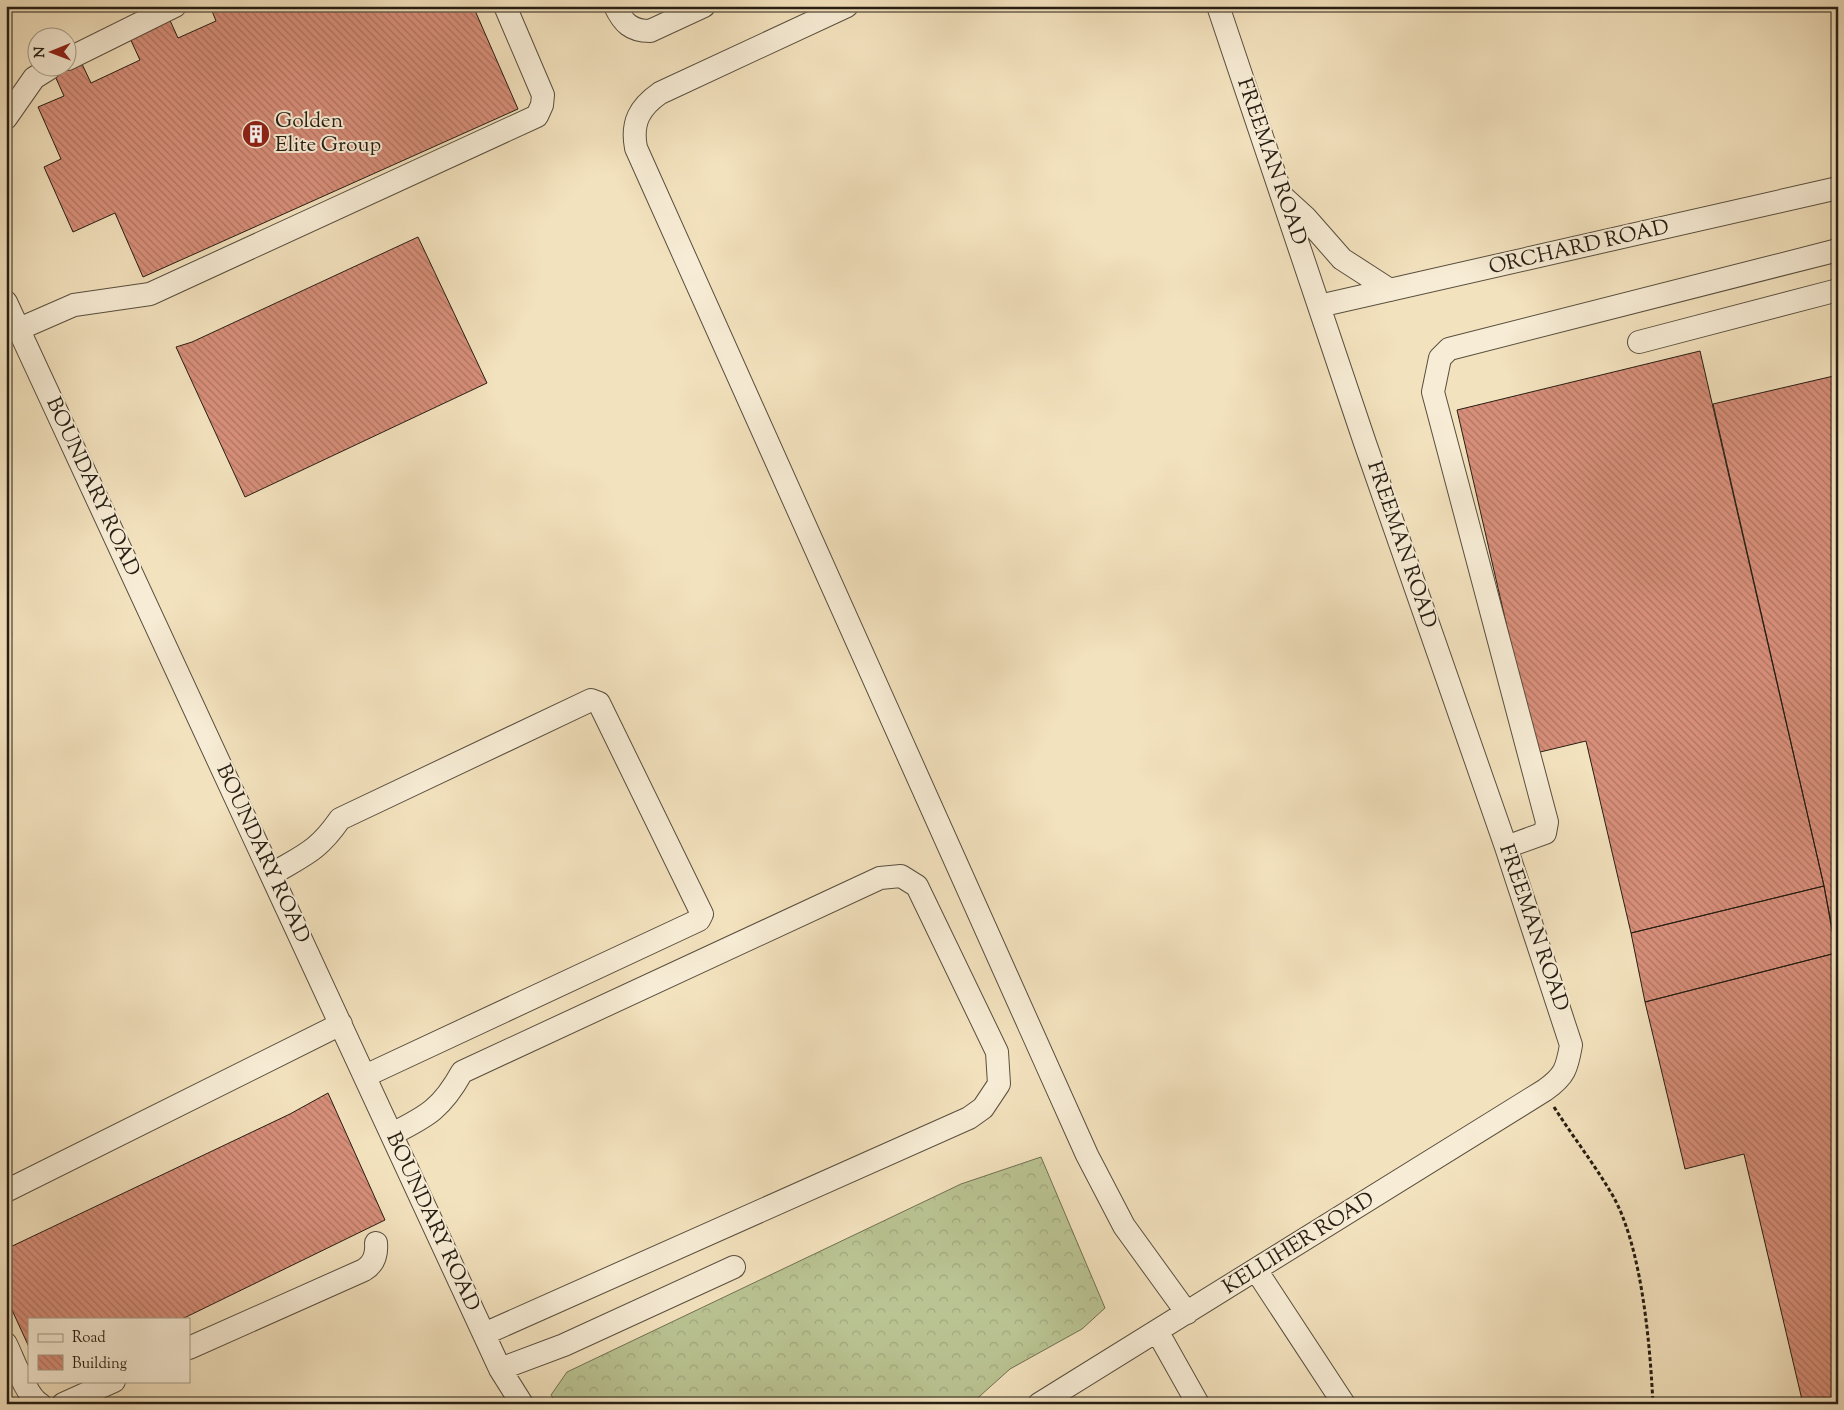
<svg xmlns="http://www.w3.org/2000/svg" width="1844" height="1410" viewBox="0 0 1844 1410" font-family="'Sorts Mill Goudy',serif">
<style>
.forest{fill:url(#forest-crowns);stroke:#707052}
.building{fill:url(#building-back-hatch);stroke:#261e13}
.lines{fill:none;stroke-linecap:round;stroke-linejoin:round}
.minor-casing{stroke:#594f3e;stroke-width:24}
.path{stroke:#261e13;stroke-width:3;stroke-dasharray:4 2.5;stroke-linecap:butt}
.minor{stroke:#f7ecd5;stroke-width:22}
.labels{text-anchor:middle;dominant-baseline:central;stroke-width:4;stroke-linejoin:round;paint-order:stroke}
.poi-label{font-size:21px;fill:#261e13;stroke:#f7ecd5;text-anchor:start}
.street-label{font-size:21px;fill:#261e13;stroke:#f7ecd5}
</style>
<defs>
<pattern id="forest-crowns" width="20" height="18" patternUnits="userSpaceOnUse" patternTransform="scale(1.25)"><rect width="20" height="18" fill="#bac392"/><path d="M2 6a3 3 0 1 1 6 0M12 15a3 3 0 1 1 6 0" fill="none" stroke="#a0a77d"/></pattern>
<pattern id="building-back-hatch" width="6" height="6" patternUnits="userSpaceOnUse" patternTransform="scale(1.25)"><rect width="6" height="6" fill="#d88f7a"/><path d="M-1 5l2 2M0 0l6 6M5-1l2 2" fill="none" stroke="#af7463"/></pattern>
</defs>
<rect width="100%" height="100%" fill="#f3e2be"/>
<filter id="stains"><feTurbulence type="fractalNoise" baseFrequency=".004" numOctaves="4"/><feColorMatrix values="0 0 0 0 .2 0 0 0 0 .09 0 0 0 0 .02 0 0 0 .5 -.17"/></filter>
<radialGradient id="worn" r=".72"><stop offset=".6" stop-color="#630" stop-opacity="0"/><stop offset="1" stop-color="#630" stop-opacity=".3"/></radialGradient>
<path class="forest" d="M1041,1157L1105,1308L1082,1329L1010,1369L971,1404H557L551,1395L567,1372L961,1184Z"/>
<path class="building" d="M210,6H473L518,109L143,277L115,213L73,232L44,167L61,159L38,107L64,96L55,76L82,64L91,83L140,60L128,34L168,16L178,38L216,21Z
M418,237L487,383L245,497L176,347L192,342Z
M1700,351L1824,886L1631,933L1586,741L1536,753L1457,410Z
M1838,375V958L1824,886L1713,404Z
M6,619L12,634L6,636Z
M1824,886L1836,953L1645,1002L1631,933Z
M1836,953L1838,1404H1803L1744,1154L1685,1169L1645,1002Z
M328,1093L385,1220L182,1319H29V1347L6,1297V1249L290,1114Z"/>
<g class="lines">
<defs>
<path id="minor" d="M615,6C623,23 631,31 650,31L704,6
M847,6L660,93C640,107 631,122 636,148L1087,1155L1124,1226L1187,1313
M68,59L175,6
M6,118L34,78L50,68
M1284,198L1306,218L1342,259L1390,290
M6,302L500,1369L522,1404
M1319,306L1838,188
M19,329L74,305L150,294L537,116L542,105L543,95L505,6
M1639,342L1838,290
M1506,847L1545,833L1547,822L1433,392L1440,358L1449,349L1838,250
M272,874C304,855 318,851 340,819L591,700L599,703L702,914L699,920L365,1076
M392,1134C428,1116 442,1108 462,1072L880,878L901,876L917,886L997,1052L999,1084L983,1108L969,1118L484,1334
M6,1191L341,1024
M1256,1270L1344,1404
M1157,1331L1198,1404
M6,1344C14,1360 26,1396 40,1404
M189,1348L364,1270C374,1264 377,1254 376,1243
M500,1369L564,1345L734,1267
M63,1404L114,1381
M1039,1404L1545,1090C1565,1076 1567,1068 1571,1045L1506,847L1365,443L1218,6"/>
</defs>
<use href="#minor" class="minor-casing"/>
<path class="path" d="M1554,1107C1573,1137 1595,1165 1613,1196C1642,1248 1650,1344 1653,1404"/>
<use href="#minor" class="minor"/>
</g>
<defs>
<symbol id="building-disc" viewBox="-11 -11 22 22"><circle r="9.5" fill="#8f2418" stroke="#f7ecd5"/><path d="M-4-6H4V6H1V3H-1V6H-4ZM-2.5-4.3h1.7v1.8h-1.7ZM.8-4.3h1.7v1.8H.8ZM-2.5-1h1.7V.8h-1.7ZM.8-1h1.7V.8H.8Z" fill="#fff"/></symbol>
</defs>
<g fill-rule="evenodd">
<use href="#building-disc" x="240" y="118" width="32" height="32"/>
</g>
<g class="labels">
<g class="poi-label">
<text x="275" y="122">Golden<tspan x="275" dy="24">Elite Group</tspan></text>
</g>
<g class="street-label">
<text transform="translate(1271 162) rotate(71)">FREEMAN ROAD</text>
<text transform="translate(1579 248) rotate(-13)">ORCHARD ROAD</text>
<text transform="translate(92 487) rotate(65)">BOUNDARY ROAD</text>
<text transform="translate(1401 545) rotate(71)">FREEMAN ROAD</text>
<text transform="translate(262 854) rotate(65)">BOUNDARY ROAD</text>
<text transform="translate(1533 928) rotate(71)">FREEMAN ROAD</text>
<text transform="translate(432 1222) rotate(65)">BOUNDARY ROAD</text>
<text transform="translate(1299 1244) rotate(-32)">KELLIHER ROAD</text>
</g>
</g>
<rect width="1844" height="1410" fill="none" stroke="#f3e2be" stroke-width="25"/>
<rect x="8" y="8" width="1829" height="1395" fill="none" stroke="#261e13" stroke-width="2.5"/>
<rect x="12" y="12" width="1819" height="1385" fill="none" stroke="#261e13"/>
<rect x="28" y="1318" width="162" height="65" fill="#f7ecd5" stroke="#a39a87"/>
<rect x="38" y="1334" width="25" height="8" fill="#f7ecd5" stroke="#a39a87"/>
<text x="72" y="1342" font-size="15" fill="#261e13">Road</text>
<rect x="38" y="1355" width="25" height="15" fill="url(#building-back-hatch)" stroke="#a39a87"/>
<text x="72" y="1368" font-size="15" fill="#261e13">Building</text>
<g transform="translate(52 52) rotate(269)"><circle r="24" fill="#f7ecd5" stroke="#a39a87"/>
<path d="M0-4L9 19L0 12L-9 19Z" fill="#8f2418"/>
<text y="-8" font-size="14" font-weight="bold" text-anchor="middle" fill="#261e13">N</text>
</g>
<rect width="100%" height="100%" filter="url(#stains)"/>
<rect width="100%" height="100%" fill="url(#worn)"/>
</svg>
